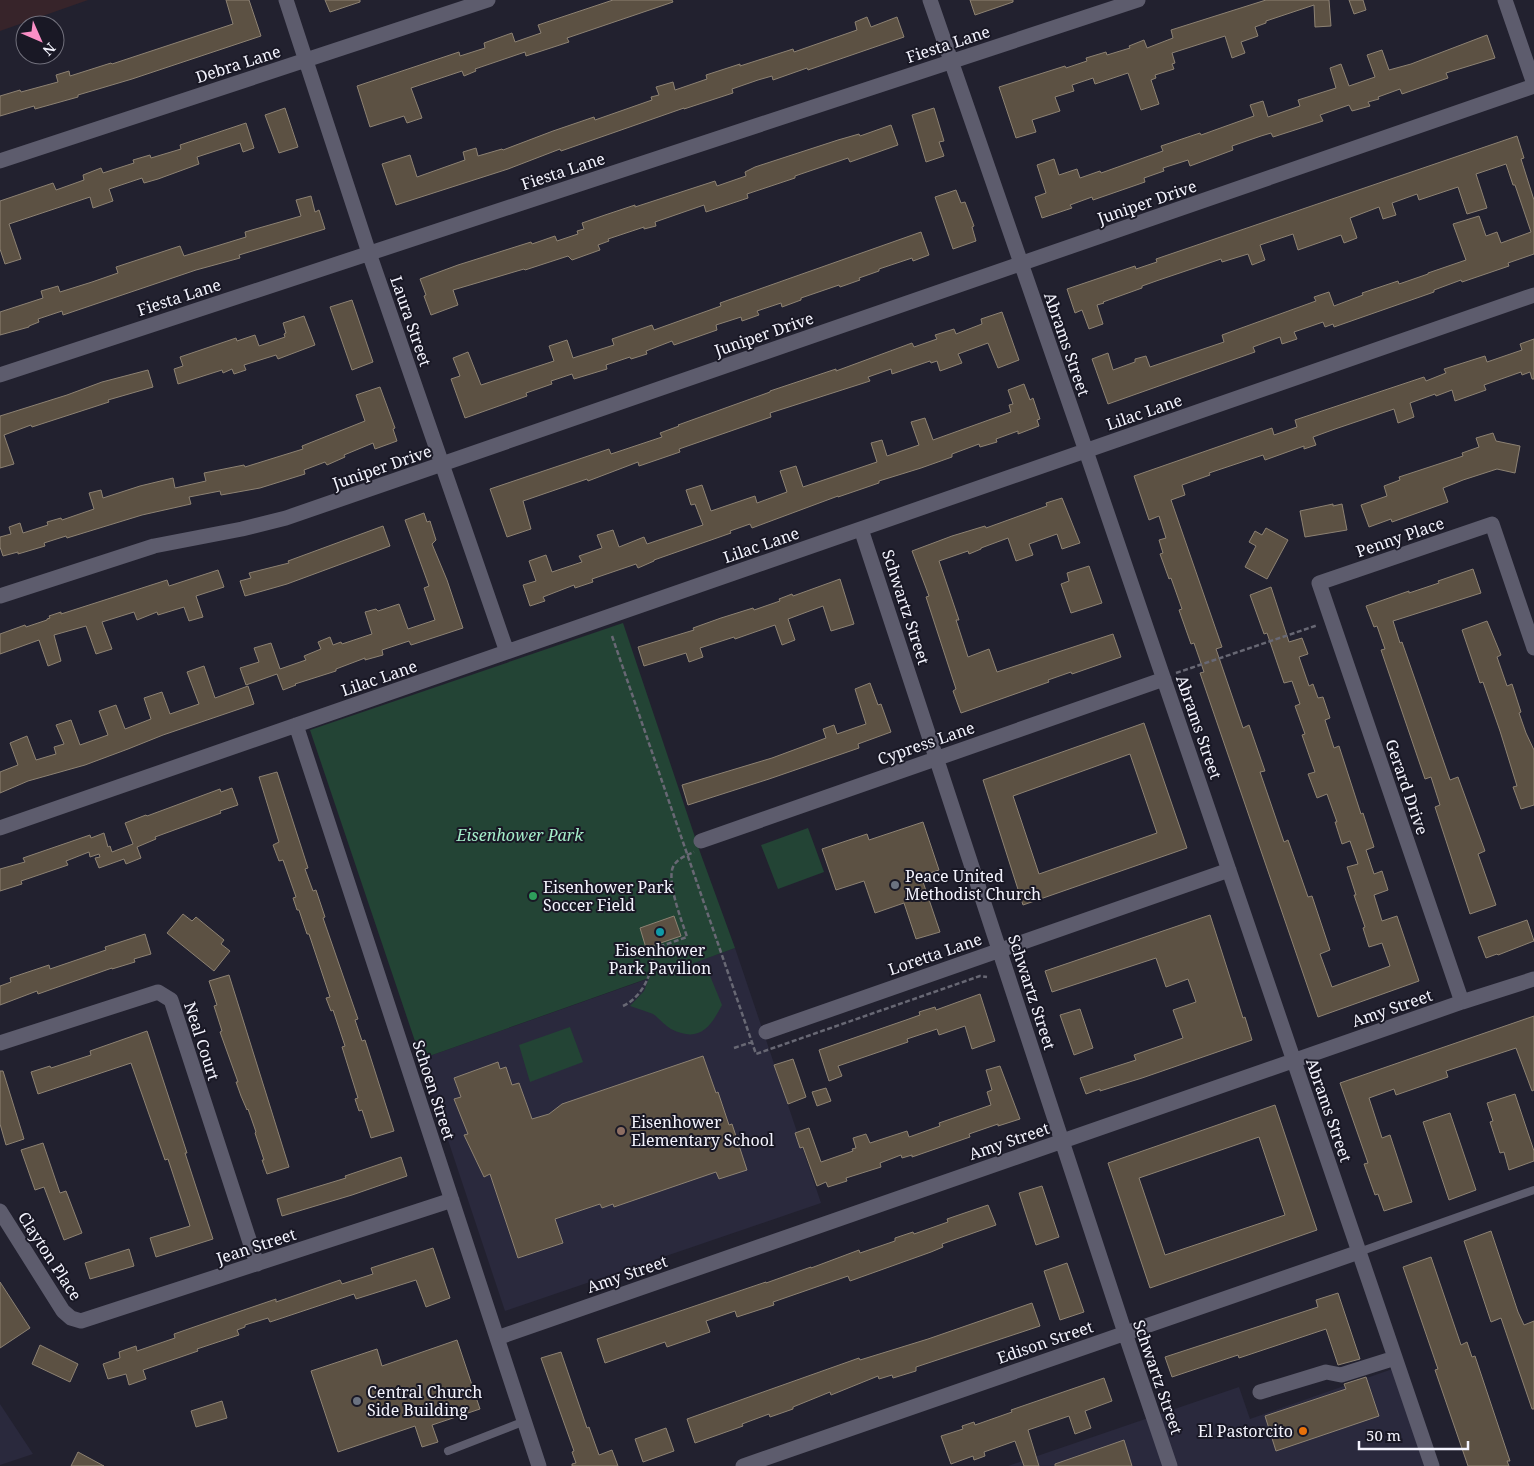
<svg xmlns="http://www.w3.org/2000/svg" width="1534" height="1466" viewBox="0 0 1534 1466" font-family="'Noto Serif',serif">
<style>
.built{fill:#2a293d}
.industrial{fill:#37242a}
.green{fill:#234435}
.building{fill:#5c5143;stroke:#8d8273;fill-rule:evenodd}
.lines{fill:none;stroke-linecap:round;stroke-linejoin:round}
.path{stroke:#686874;stroke-width:2.5;stroke-dasharray:5 2.5;stroke-linecap:butt}
.service{stroke:#5d5c6d;stroke-width:8}
.minor{stroke:#5d5c6d;stroke-width:15}
.worship-dot{fill:#6b7280;stroke:#191825;stroke-width:2}
.leisure-dot{fill:#2e9e5b;stroke:#191825;stroke-width:2}
.culture-dot{fill:#0f9aa8;stroke:#191825;stroke-width:2}
.education-dot{fill:#8d6e63;stroke:#191825;stroke-width:2}
.food-dot{fill:#e8710a;stroke:#191825;stroke-width:2}
.labels{text-anchor:middle;dominant-baseline:central;stroke-width:4;stroke-linejoin:round;paint-order:stroke}
.street-label{font-size:16px;fill:#f4f4fe;stroke:#191825}
.park-label{font-size:16px;font-style:italic;fill:#a4edc9;stroke:#191825}
.poi-label{font-size:16px;fill:#f4f4fe;stroke:#191825;text-anchor:start}
</style>
<rect width="100%" height="100%" fill="#22212f"/>
<path class="built" d="M735,948L821,1203L505,1311L421,1059Z
M1398,1367L1432,1466H1008L1239,1387L1250,1419Z
M0,1404L33,1454L0,1465Z"/>
<path class="industrial" d="M0,0H88L0,31Z"/>
<path class="green" d="M623,623L700,852L735,948L683,967L708,971L722,1005C710,1028 699,1043 671,1029C664,1025 659,1018 653,1014C646,1011 638,1009 630,1006L644,991L649,978L421,1059L310,730Z
M808,828L824,872L778,889L761,845Z
M570,1027L583,1062L530,1082L519,1045Z"/>
<path class="building" d="M226,0H249L261,36L132,79L78,95V97L35,109L34,106L0,116V96L20,90L21,92L58,82L56,75L69,71L70,76L111,63L112,64L233,24Z
M325,0H360V2L330,12Z
M613,0H672L673,2L567,38L569,42L526,56L525,52L475,69L476,71L464,76L462,71L411,88L422,118L407,123L404,116L370,127L357,86L459,52L460,56L485,48L484,43L512,33L515,42L541,33L538,25Z
M970,0H1013V2L975,15Z
M1266,0H1329L1331,26L1315,27L1314,5L1266,21V23L1255,27L1258,36L1241,42L1245,53L1232,58L1225,36L1172,53L1175,63L1172,64L1174,69L1155,75L1156,78L1151,80L1159,104L1141,110L1128,73L1095,84L1093,78L1072,85L1074,91L1055,97L1060,111L1032,120L1036,132L1016,138L999,87L1065,66L1066,68L1087,61L1086,58L1106,52L1107,55L1130,48L1129,46L1144,40L1147,48L1173,38L1171,30Z
M1349,0H1363L1366,10L1354,14Z
M867,17L871,27L897,17L904,37L808,70L807,68L773,80L772,76L758,80L732,89L733,93L684,109V108L561,151L560,149L508,169L396,205L382,164L410,155L417,177L465,160L463,152L476,148L478,156L502,149L503,150L553,131L594,117L595,120L652,100L651,97L659,95L656,87L673,82L675,90L707,79L706,75L740,64V66L793,49L794,52L857,30L855,22Z
M1487,35L1495,58L1446,73L1448,78L1402,94L1400,89L1378,97L1379,99L1368,102L1370,106L1352,111L1349,105L1320,115L1323,121L1273,137L1271,133L1261,136L1232,146L1233,150L1190,166L1188,160L1163,168L1164,171L1144,178L1145,182L1093,200L1092,197L1070,205L1072,208L1042,218L1035,197L1046,193L1037,165L1054,159L1059,175L1077,169L1080,178L1100,171L1101,173L1163,151L1161,146L1200,133L1201,135L1254,116L1250,105L1263,101L1268,117L1300,106L1298,100L1336,88L1330,68L1341,64L1349,86L1375,77L1367,55L1382,50L1389,70L1411,64Z
M285,108L298,147L279,153L265,115Z
M934,108L944,141L939,142L944,156L926,162L912,115Z
M246,123L254,148L243,152L240,143L197,157L199,164L158,179L144,183L142,178L109,189L113,201L93,208L90,197L9,224L21,259L5,264L0,249V201L53,183L56,190L84,180L83,175L101,168L103,173L134,163L133,160L150,155L151,158L181,149L180,145Z
M891,125L898,145L850,162L848,158L795,176V178L747,194L748,198L706,212L704,205L655,222L656,226L644,229V227L608,239L609,241L598,245L600,250L572,260L568,256L525,270L524,269L453,290L458,305L431,315L424,296L426,295L420,279L458,265L531,242L532,244L555,236L557,241L578,234L577,231L584,229L582,223L605,215L635,205V207L715,181L717,186L746,176L745,172L755,167L838,140L859,134L860,136Z
M1517,136L1524,158L1521,159L1534,200V254L1508,263L1509,266L1462,282L1461,280L1434,290V292L1334,327L1333,324L1325,327L1323,322L1294,332L1297,339L1282,344L1280,337L1253,347L1255,352L1108,404L1092,359L1108,353L1113,370L1135,362V359L1146,356L1150,367L1224,342L1222,335L1316,301L1314,297L1329,292L1334,306L1363,295L1362,293L1398,281L1399,284L1428,274V273L1466,260L1453,224L1479,216L1486,236L1497,232L1501,243L1531,232L1515,185H1513L1506,164L1476,174L1487,208L1467,214L1458,187L1419,200L1417,194L1392,203L1396,215L1383,219L1379,207L1350,218L1357,238L1344,243L1341,235L1298,250L1293,234L1260,245L1265,260L1252,265L1248,254L1222,262L1221,259L1159,280L1142,286V288L1103,302L1104,303L1097,305L1103,324L1089,329L1082,310L1075,313L1067,289L1135,266L1136,269L1157,262L1156,259Z
M956,190L961,203L965,202L974,226L972,227L976,241L953,249L935,197Z
M311,196L315,212L319,210L325,229L239,255L240,258L196,270L63,315L62,311L38,319L39,322L29,326V327L0,335V312L43,298L41,291L58,286L60,292L92,282L118,273L116,267L180,246L184,256L246,237L245,232L301,216L296,200Z
M921,232L929,255L913,261L912,258L879,269V271L859,278L860,280L840,287L839,285L801,298V300L782,307L781,303L757,311L759,315L742,321L741,317L716,325L717,330L674,345L672,341L646,351L647,354L631,359L630,357L606,365L607,369L574,379L572,374L551,381L552,384L526,393L527,396L465,418L451,379L460,376L453,358L468,352L481,385L554,361L549,346L567,340L573,358L614,345L612,339L652,325L654,330L721,306L720,303Z
M352,300L373,362L352,370L330,307Z
M1002,312L1019,360L998,368L988,343L958,354L962,363L940,371L937,361L931,363L930,361L892,374L891,369L868,377L870,381L770,413L771,417L679,449L680,452L639,466L638,462L588,481L587,479L523,501L531,529L507,537L490,489L609,449L611,454L662,437L660,433L679,426L678,425L770,392V391L836,369V371L912,343L914,347L937,339L935,335L954,329L956,334L982,324L981,319Z
M304,316L315,345L278,359L276,355L244,365L246,370L234,374L232,369L223,373L222,370L178,384L174,369L183,366L180,357L236,338L237,341L255,335L259,346L285,337L284,334L286,333L283,323Z
M1534,339V379H1532L1530,372L1522,375L1521,372L1484,385L1486,390L1455,401L1452,390L1436,396L1435,394L1410,403L1414,417L1398,423L1394,409L1335,429L1313,437L1316,445L1304,449V446L1265,460L1263,455L1209,473L1210,475L1182,485L1185,495L1171,500L1222,647L1216,649L1243,728L1249,725L1265,771L1260,772L1284,842L1288,840L1308,897L1312,896L1330,950L1320,954L1332,987L1390,966L1382,943L1369,947L1363,928L1365,927L1354,895H1356L1347,867L1358,864L1350,841L1342,844L1335,822H1337L1327,794L1317,798L1308,774L1315,772L1302,735L1305,734L1295,706L1300,704L1292,681L1284,683L1267,633L1264,634L1250,595L1271,587L1289,642L1302,638L1308,654L1299,657L1309,686L1313,684L1318,698L1323,697L1330,718L1325,720L1334,748L1339,746L1361,814L1363,813L1374,847L1366,850L1374,874L1382,871L1388,890L1374,895L1382,921L1397,916L1419,981L1318,1017L1200,673L1204,672L1194,643L1191,644L1179,610L1182,609L1171,578L1169,579L1160,554L1163,553L1159,540L1166,538L1159,516L1149,520L1134,476L1272,428L1274,435L1297,427L1295,420L1424,377L1426,381L1446,373L1444,369L1485,356L1487,362L1522,350L1520,344Z
M148,370L153,387L108,400L109,402L32,427L31,425L4,435L14,464L0,468V416L67,395L102,382Z
M1024,384L1030,400L1033,398L1040,419L1037,420L1039,426L1018,434V431L996,439L997,442L980,447L979,444L952,454V457L921,468L879,481V483L838,497V496L752,528L750,524L730,531L731,533L654,560V561L638,568L636,564L592,579L593,582L575,588L574,585L543,597L545,601L530,606L523,585L536,581L529,561L546,555L552,572L582,562L579,556L602,548L597,535L613,530L619,547L644,537L647,544L703,525L695,504L691,505L686,490L702,485L711,511L755,496L757,503L787,492L780,471L796,466L803,487L877,462L871,443L882,440L887,456L919,445L911,422L925,418L933,440L1011,412L1009,405L1013,404L1008,390Z
M380,387L395,428L393,429L397,441L375,449L373,443L344,455L345,457L327,465L325,462L304,470L305,474L260,488L221,495L220,491L189,497L191,504L142,515L67,538L66,536L44,543L45,546L18,554V552L3,556L0,547V537L11,534L9,527L20,523L23,533L48,525L47,522L61,518L62,520L94,509L89,493L101,490L103,498L140,486L173,478L175,488L206,481L204,473L244,465L245,467L303,449L302,446L365,421L356,395Z
M1493,433L1496,441L1520,446L1515,473L1497,469L1463,480L1443,488L1448,502L1392,522L1391,519L1369,527L1361,505L1387,496L1384,486L1400,480L1399,477L1463,456L1462,453L1479,447L1476,438Z
M1062,498L1080,543L1062,549L1057,534L1029,544L1033,555L1016,561L1008,538L981,548V549L969,554L968,551L939,561L959,620H956L968,657L989,649L997,672L1113,634L1121,657L1072,674L1071,672L1048,680L1049,682L961,713L953,691L956,689L926,597L929,596L912,551L952,536L985,526L986,528L1047,506L1046,503Z
M1333,504V506L1342,504L1347,530L1305,537L1300,511Z
M424,513L427,522L430,521L436,540L432,544L447,580L463,628L411,645L409,641L382,650L383,655L365,660V658L336,669V671L295,684L296,685L283,690L277,674L246,685L240,668L259,662L254,648L271,643L280,669L306,660L304,656L321,649L318,642L330,637L333,645L341,642L342,644L372,634L365,612L376,609L378,611L399,604L408,629L435,620L424,588L429,586L405,520Z
M383,526L390,546L287,584L245,596L240,581L251,578L249,573L289,563L288,561Z
M1266,528L1288,540L1267,579L1245,567L1256,546L1249,542L1255,531L1262,535Z
M1089,566L1102,603L1071,613L1061,584L1069,581L1067,573Z
M1473,569L1481,593L1393,621L1400,643L1402,642L1450,780L1458,777L1485,851L1478,854L1496,905L1470,914L1435,807L1440,805L1431,777L1425,779L1381,650L1385,649L1377,626L1374,627L1366,606L1409,591V593L1439,583L1438,581Z
M218,570L224,587L196,596L203,617L189,621L184,607L158,615L157,612L137,620L134,612L102,622L112,649L96,654L86,626L54,635L61,661L48,666L39,640L0,654V634L25,625L26,627L47,620V619L50,618L49,616L61,612V614L167,580L169,586Z
M840,579L854,624L831,631L823,606L788,619L795,640L782,645L775,625L735,639L734,637L700,648L703,657L689,662L686,653L644,666L638,647L694,630L693,628L721,618L753,608L754,610L780,601L779,599L792,594L793,596Z
M1487,621L1501,655L1497,657L1507,686L1512,684L1521,712L1519,713L1526,733L1534,750V805L1521,809L1513,787L1517,786L1500,731L1483,682L1480,683L1462,630Z
M204,666L215,698L248,686L254,704L163,735L128,749L85,765L28,781L0,793V772L18,765L10,743L27,736L36,760L56,754L54,747L64,744L56,725L71,720L80,745L108,735L99,711L116,705L125,729L151,719L144,698L162,692L170,714L199,704L187,672Z
M870,683L878,705L881,704L891,732L858,744L859,748L769,779L688,805L682,785L772,758L826,738L823,729L834,725L837,734L866,724L855,689Z
M1144,723L1187,848L1023,905L983,780ZM1130,754L1157,833L1039,874L1013,796Z
M277,772L308,868L305,869L313,891L316,890L325,917L323,918L358,1019L355,1020L362,1041L365,1040L394,1131L371,1138L362,1110L359,1111L355,1099L358,1098L342,1047L345,1046L333,1010L331,1011L326,998L330,997L309,934H307L299,910H297L293,898L296,897L283,860L279,861L273,845L279,842L259,777Z
M232,788L238,805L220,811L221,813L155,837L156,839L137,847L141,858L126,864L124,859L99,868L95,858L100,857L99,854L90,857L89,852L66,861L68,865L21,881L22,884L0,891V869L25,862L23,858L90,835L91,838L104,833L108,847L110,846L112,852L133,844L125,823L146,815L147,816L220,789L221,792Z
M923,822L939,870L921,876L940,932L916,939L904,903L875,913L864,881L836,890L822,849L867,834L869,840Z
M183,914L192,921L196,917L224,940L221,944L230,951L214,971L167,933Z
M1210,915L1243,1018L1245,1017L1252,1040L1142,1078L1100,1091V1089L1086,1094L1080,1078L1136,1060L1134,1055L1183,1038L1173,1010L1196,1002L1188,979L1166,987L1156,958L1052,992L1045,971Z
M674,916L681,936L646,948L640,928Z
M1527,920L1534,941L1498,955L1497,954L1486,958L1478,937Z
M145,934L151,954L134,959L135,962L112,969V968L38,994L37,991L0,1005V986L11,982L10,978L49,965L50,969L106,950L105,947Z
M229,975L289,1167L267,1174L262,1160H264L255,1133L256,1132L248,1109L247,1110L241,1096L236,1082H238L220,1032L222,1031L214,1006L217,1005L209,981Z
M980,994L995,1041L972,1049L965,1026L939,1035L937,1029L907,1039L908,1042L838,1066L842,1076L829,1081L819,1050L906,1020L920,1015L919,1012L935,1007L936,1010Z
M1080,1009L1093,1048L1074,1055L1060,1015Z
M1534,1016V1090L1532,1091L1516,1048L1446,1071L1448,1077L1396,1095L1394,1089L1369,1098L1382,1138L1390,1135L1412,1202L1384,1211L1378,1194L1375,1195L1364,1164L1368,1163L1340,1083Z
M147,1031L169,1098L187,1153H185L213,1239L156,1257L150,1238L190,1226L168,1159L165,1160L131,1063L38,1094L31,1072L50,1066L51,1068L91,1055L90,1051Z
M703,1056L716,1093L718,1092L729,1125L732,1124L747,1170L719,1179L716,1172L614,1207L613,1204L602,1208L600,1204L555,1219L563,1243L518,1258L490,1174L484,1177L464,1135L468,1134L454,1099L461,1097L454,1078L498,1062L500,1069L506,1067L512,1085L519,1083L532,1119L549,1114L562,1104Z
M793,1059L806,1097L788,1104L774,1065Z
M1000,1066L1020,1119L998,1126V1124L969,1134L970,1137L912,1157V1155L902,1158L901,1155L880,1163L881,1167L846,1178L847,1181L828,1187L826,1182L817,1186L803,1147L800,1148L795,1133L809,1128L821,1162L853,1151L852,1149L856,1148L853,1138L866,1134L870,1143L907,1131L909,1137L940,1126L939,1123L991,1105L987,1092L992,1090L986,1070Z
M0,1071H3L24,1139L6,1145L0,1124Z
M826,1088L831,1101L817,1106L812,1092Z
M1515,1094L1534,1151V1161L1509,1170L1504,1152L1500,1153L1490,1122L1493,1121L1487,1103Z
M1275,1105L1317,1230L1150,1288L1108,1163ZM1259,1137L1285,1215L1165,1255L1139,1178Z
M1450,1113L1476,1190L1449,1200L1423,1122Z
M43,1143L60,1193L66,1191L82,1233L64,1240L44,1187L35,1190L21,1150Z
M401,1157L407,1176L352,1195L282,1216L277,1199L346,1178L345,1176Z
M1042,1186L1059,1237L1036,1245L1019,1193Z
M988,1205L996,1225L942,1244L943,1247L931,1252L850,1281L848,1276L773,1302L774,1305L737,1317L735,1311L706,1321L710,1332L667,1347L665,1342L605,1363L597,1339L766,1282V1283L811,1267V1268L859,1250L860,1253L895,1241V1238L913,1232L914,1234L948,1222L947,1219Z
M1491,1231L1518,1312L1524,1325L1534,1321V1409H1532L1501,1318L1491,1322L1464,1241Z
M433,1248L450,1298L426,1307L416,1280L356,1299L354,1294L270,1322L268,1318L245,1325V1327L237,1330L239,1335L197,1349L198,1351L143,1370L146,1379L129,1385L126,1374L108,1379L103,1364L120,1358L119,1352L136,1346L137,1351L175,1338L174,1334L197,1326L276,1299V1302L340,1280L342,1284L373,1274L371,1268Z
M129,1249L134,1266L90,1279L85,1263Z
M1431,1257L1461,1345L1467,1342L1472,1357L1475,1356L1510,1461H1507L1509,1466H1468L1435,1370L1438,1369L1403,1267Z
M1067,1263L1084,1312L1060,1320L1044,1271Z
M0,1282L30,1328L0,1348Z
M1338,1293L1360,1359L1338,1365L1326,1329L1239,1358L1238,1355L1172,1377L1165,1357L1318,1307L1316,1300Z
M1032,1303L1040,1326L916,1367V1371L893,1378L892,1375L879,1379L878,1376L831,1395L830,1392L793,1407V1409L770,1417L769,1414L742,1424L743,1426L695,1443L687,1419L859,1358L860,1360L928,1339Z
M457,1340L480,1409L432,1425L438,1442L422,1447L415,1426L338,1452L311,1371L377,1349L382,1366Z
M40,1345L78,1364L70,1382L32,1364Z
M561,1352L587,1428L589,1427L599,1455L612,1450L618,1466H572V1464L576,1463L572,1452L574,1451L541,1358Z
M1366,1377L1379,1416L1276,1451L1265,1416L1346,1389L1344,1384Z
M1104,1378L1112,1401L1085,1411L1091,1428L1075,1434L1069,1416L1028,1430L1039,1466H1024L1015,1441L984,1452L985,1456L974,1460L973,1456L951,1464L941,1436L963,1429L962,1426L974,1422L975,1425L1012,1412L1011,1410Z
M222,1401L227,1418L196,1427L191,1411Z
M666,1428L674,1451L643,1462L635,1439Z
M1124,1440L1132,1466H1055V1464Z
M78,1452L104,1466H71Z"/>
<g class="lines">
<path class="path" d="M612,636L756,1054L980,976L987,977
M1176,673L1318,625
M623,1006C644,996 654,970 653,949L687,937C682,921 665,879 674,865C679,858 687,855 694,852
M734,1048L752,1042"/>
<path class="service" d="M1359,1252L1534,1190
M448,1451L525,1421"/>
<path class="minor" d="M286,0L369,253L507,652
M930,0L1086,451L1432,1466
M1505,0L1534,84
M0,161L488,0
M0,375L1138,0
M861,529L1125,1333L1170,1466
M0,596L154,546L242,529L286,518L1534,86
M296,725L539,1466
M0,828L1534,295
M701,841L1164,679
M1462,1002L1319,583L1492,524L1534,648
M766,1032L1229,870
M0,1043L158,992L171,1000L257,1264
M0,1211L63,1311L71,1318L81,1321L452,1200
M497,1338L1462,1002L1534,979
M1260,1392L1326,1372L1341,1375L1395,1358
M743,1466L1359,1252"/>
</g>
<g class="worship-dot">
<circle cx="895" cy="885" r="5"/>
<circle cx="357" cy="1401" r="5"/>
</g>
<circle class="leisure-dot" cx="533" cy="896" r="5"/>
<circle class="culture-dot" cx="660" cy="932" r="5"/>
<circle class="education-dot" cx="621" cy="1131" r="5"/>
<circle class="food-dot" cx="1303" cy="1431" r="5"/>
<g class="labels">
<g class="street-label">
<text transform="translate(948 44) rotate(-18)">Fiesta Lane</text>
<text transform="translate(238 64) rotate(-18)">Debra Lane</text>
<text transform="translate(563 171) rotate(-18)">Fiesta Lane</text>
<text transform="translate(1147 202) rotate(-19)">Juniper Drive</text>
<text transform="translate(179 297) rotate(-18)">Fiesta Lane</text>
<text transform="translate(411 321) rotate(71)">Laura Street</text>
<text transform="translate(764 334) rotate(-19)">Juniper Drive</text>
<text transform="translate(1067 344) rotate(71)">Abrams Street</text>
<text transform="translate(1144 412) rotate(-19)">Lilac Lane</text>
<text transform="translate(382 467) rotate(-19)">Juniper Drive</text>
<text transform="translate(1400 537) rotate(-19)">Penny Place</text>
<text transform="translate(761 545) rotate(-19)">Lilac Lane</text>
<text transform="translate(906 607) rotate(72)">Schwartz Street</text>
<text transform="translate(379 678) rotate(-19)">Lilac Lane</text>
<text transform="translate(1199 727) rotate(71)">Abrams Street</text>
<text transform="translate(926 743) rotate(-19)">Cypress Lane</text>
<text transform="translate(1407 787) rotate(71)">Gerard Drive</text>
<text transform="translate(935 954) rotate(-19)">Loretta Lane</text>
<text transform="translate(1032 992) rotate(72)">Schwartz Street</text>
<text transform="translate(1392 1008) rotate(-19)">Amy Street</text>
<text transform="translate(202 1041) rotate(72)">Neal Court</text>
<text transform="translate(434 1090) rotate(72)">Schoen Street</text>
<text transform="translate(1329 1110) rotate(71)">Abrams Street</text>
<text transform="translate(1009 1141) rotate(-19)">Amy Street</text>
<text transform="translate(256 1246) rotate(-18)">Jean Street</text>
<text transform="translate(50 1256) rotate(57)">Clayton Place</text>
<text transform="translate(627 1274) rotate(-19)">Amy Street</text>
<text transform="translate(1045 1342) rotate(-19)">Edison Street</text>
<text transform="translate(1158 1377) rotate(71)">Schwartz Street</text>
</g>
<g class="park-label">
<text x="520" y="835">Eisenhower Park</text>
</g>
<g class="poi-label">
<text x="905" y="876">Peace United<tspan x="905" dy="18">Methodist Church</tspan></text>
<text x="543" y="887">Eisenhower Park<tspan x="543" dy="18">Soccer Field</tspan></text>
<text x="660" y="950" text-anchor="middle">Eisenhower<tspan x="660" dy="18">Park Pavilion</tspan></text>
<text x="631" y="1122">Eisenhower<tspan x="631" dy="18">Elementary School</tspan></text>
<text x="367" y="1392">Central Church<tspan x="367" dy="18">Side Building</tspan></text>
<text x="1293" y="1431" text-anchor="end">El Pastorcito</text>
</g>
</g>
<g transform="translate(40 40) rotate(135)"><circle r="24" fill="#191825" stroke="#71707c"/>
<path d="M0-4L9 19L0 12L-9 19Z" fill="#fa8fc6"/>
<text y="-8" font-size="14" font-weight="bold" text-anchor="middle" fill="#f4f4fe">N</text>
</g>
<path d="M1359 1441v8h109v-8" fill="none" stroke="#f4f4fe" stroke-width="2.5"/>
<text x="1366" y="1441" font-size="15" fill="#f4f4fe" stroke="#191825" stroke-width="4" paint-order="stroke">50 m</text>
</svg>
